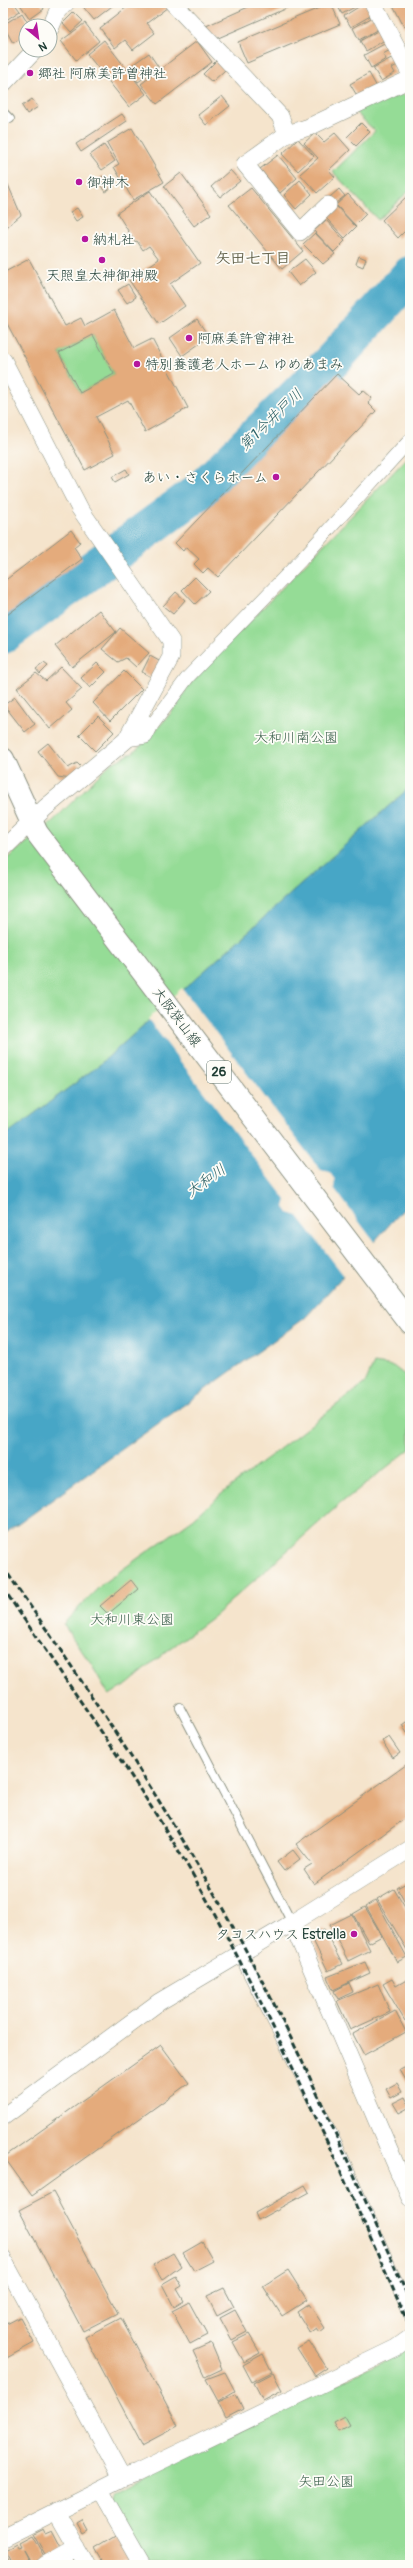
<svg xmlns="http://www.w3.org/2000/svg" width="413" height="2568" viewBox="0 0 413 2568" font-family="Pangolin,'Klee One',sans-serif">
<style>
.green{fill:#95dc96;stroke:#5a8c65}
.water{fill:#47a6c6;stroke:#33727d}
.pier{fill:#f5e4cc}
.lines{fill:none;stroke-linecap:round;stroke-linejoin:round}
.river{stroke:#47a6c6;stroke-width:38}
.building{fill:#e4ab7b;fill-rule:evenodd}
.service-casing{stroke:#8a9080;stroke-width:10}
.pedestrian-casing{stroke:#8a9080;stroke-width:14}
.minor-casing{stroke:#8a9080;stroke-width:18}
.primary-casing{stroke:#8a9080;stroke-width:24}
.service{stroke:#fff;stroke-width:8}
.pedestrian{stroke:#fff;stroke-width:13}
.minor{stroke:#fff;stroke-width:17}
.primary{stroke:#fff;stroke-width:22}
.rail{stroke:#1f3d34;stroke-width:3;stroke-dasharray:6 3;stroke-linecap:butt}
.poi-dot{fill:#b5179e;stroke:#fdfcf7;stroke-width:1.5}
.labels{text-anchor:middle;dominant-baseline:central;stroke-width:3.5;stroke-linejoin:round;paint-order:stroke}
.shield{fill:#fdfcf7;stroke:#62766e;stroke-width:1}
.shield-label{font-size:13px;font-weight:bold;fill:#1f3d34}
.poi-label{font-size:14px;fill:#1f3d34;stroke:#fdfcf7;text-anchor:start}
.park-label{font-size:14px;fill:#375d48;stroke:#fdfcf7}
.street-label{font-size:14px;fill:#1f3d34;stroke:#fdfcf7}
.neighbourhood-label{font-size:15px;font-weight:bold;fill:#64644d;stroke:#fdfcf7}
.water-label{font-size:15px;font-style:italic;fill:#2d6267;stroke:#fdfcf7}
</style>
<rect width="100%" height="100%" fill="#fdfcf7"/>
<filter id="ink" filterUnits="userSpaceOnUse"><feTurbulence type="fractalNoise" baseFrequency=".025" numOctaves="2"/><feDisplacementMap in="SourceGraphic" scale="8" xChannelSelector="R" yChannelSelector="G"/><feConvolveMatrix kernelMatrix="1 2 1 2 8 2 1 2 1" color-interpolation-filters="sRGB"/></filter>
<filter id="wash" filterUnits="userSpaceOnUse"><feTurbulence type="fractalNoise" baseFrequency=".012" numOctaves="4" result="noise"/><feDisplacementMap in="SourceGraphic" scale="16" xChannelSelector="R" yChannelSelector="G"/><feGaussianBlur stdDeviation="0.9" result="paint"/><feColorMatrix in="noise" values="0 0 0 0 0 0 0 0 0 0 0 0 0 0 0 0 0 1.4 0 .05"/><feComposite in="paint" operator="in"/></filter>
<g filter="url(#wash)">
<rect width="100%" height="100%" fill="#f5e4cc"/>
<path class="green" d="M398,92L410,98V194L408,192L378,220L333,172L375,131L354,111Z
M93,335L114,374L80,393L59,353Z
M410,455V787L98,1066L3,1137V862L53,821L110,764L132,753L148,739L177,706L187,688L206,667Z
M374,1363L393,1366L410,1379V1449L341,1503L214,1616L167,1651L128,1684L109,1695L91,1664L63,1624L102,1584L193,1519L225,1491L365,1383Z
M408,2349L410,2354V2565H149L111,2500L114,2492Z"/>
<path class="water" d="M410,787V1202L305,1318L3,1535V1137L98,1066Z"/>
<path class="pier" d="M182,988L321,1171L330,1173L335,1180L334,1188L375,1243L345,1277L298,1216L288,1213L284,1207L286,1200L148,1019Z"/>
<g class="lines">
<path class="river" d="M3,635L201,490L334,359L410,275"/>
</g>
<g id="blocks">
<path class="building" d="M3,3H14L20,11L3,22Z
M19,3H41L44,9L30,19Z
M80,3H116L94,20Z
M132,3H164L168,7L147,23L155,33L133,50L125,40L115,48L100,28Z
M257,3H298L216,39L204,27Z
M331,3L340,24L247,63L238,42Z
M336,3H362L342,14Z
M365,3L372,15L351,27L344,16Z
M392,3H410V23L404,27Z
M74,12L83,21L71,32L63,23Z
M22,13L30,26H26V35L13,43L3,25Z
M373,17L380,28L359,40L353,28Z
M85,23L99,41L76,60L61,41Z
M379,30L385,40L366,51L360,41Z
M104,40L146,94L129,107L87,54Z
M197,41L212,62L157,104L141,84Z
M388,42L392,49L383,54L386,59L371,68L364,55Z
M149,53L159,68L138,82L128,68Z
M395,56L399,64L392,68L395,73L381,81L373,68Z
M217,60L225,70L212,82L203,74Z
M369,73L378,89L359,99L350,84Z
M222,96L230,106L206,125L198,115Z
M32,99L38,107L27,114L22,106Z
M122,114L127,121L81,152L76,144Z
M361,123L370,132L356,146L347,137Z
M132,128L164,182L133,200L114,167L119,164L107,143Z
M315,133L324,142L335,133L350,150L329,170L335,177L317,193L300,174L318,158L304,143Z
M298,139L314,156L298,171L282,154Z
M104,145L115,161L102,170L90,155Z
M278,155L297,178L280,193L260,169Z
M230,170L240,181L220,197L211,187Z
M3,173L21,215L3,230V207L5,206Z
M181,173L211,214L194,226L164,186Z
M103,176L111,188L105,192L97,180Z
M300,180L312,194L296,209L284,195Z
M251,188L303,251L282,269L229,205Z
M339,189L345,196L336,203L330,197Z
M150,191L200,263L170,284L185,306L159,324L129,280L159,259L149,246L143,250L137,241L135,242L117,213Z
M348,194L366,214L355,225L336,205Z
M407,196L410,199V226L398,238L382,220Z
M336,206L356,227L345,238L325,217Z
M77,208L83,217L76,221L70,212Z
M326,220L345,241L334,252L314,231Z
M315,233L335,254L323,264L303,244Z
M359,256L366,259L363,267L356,264Z
M29,259L65,326L81,318L85,326L114,310L134,348L152,339L188,408L145,432L128,400L96,417L115,454L85,470L3,316V273ZM93,335L114,374L80,393L59,353Z
M305,259L316,272L299,286L288,272Z
M128,284L136,297L127,303L118,290Z
M197,319L209,337L182,356L170,338Z
M337,374L359,394L363,390L372,398L368,403L376,411L218,577L208,568L203,573L194,564L199,559L186,547L183,551L175,543Z
M126,469L129,474L115,482L112,477Z
M71,530L80,542L74,547L82,559L3,618V582Z
M195,577L209,591L195,604L182,590Z
M176,592L185,600L173,614L163,606Z
M99,610L116,632L72,667L55,646Z
M120,628L149,653L136,667L126,658L118,662L102,649Z
M150,656L161,662L153,678L142,672Z
M44,663L48,666L40,674L36,669Z
M97,663L106,672L90,688L81,678Z
M61,667L82,689L66,703L72,710L50,729L17,688L36,673L46,681Z
M124,671L142,689L110,721L93,703Z
M15,697L35,724L25,732L4,705Z
M98,716L114,732L95,751L79,735Z
M48,743L68,768L77,763L83,769L71,779L58,777L38,751Z
M131,1580L138,1589L108,1614L100,1606Z
M410,1719V1731L407,1733L402,1725Z
M389,1737L400,1753L393,1758L382,1741Z
M410,1762V1815L314,1884L304,1869L312,1864L296,1844Z
M293,1850L300,1859L284,1871L277,1862Z
M410,1881V1912L397,1888Z
M394,1889L410,1916V1955L377,1899Z
M376,1900L407,1957L397,1962L366,1906Z
M365,1907L382,1936L369,1943L353,1914Z
M352,1914L370,1950L348,1961L330,1925Z
M324,1929L342,1964L328,1971L311,1936Z
M365,1962L370,1973L333,1990L327,1977Z
M410,1978V2018L405,2021L383,1984L392,1979L396,1986Z
M349,1983L353,1992L338,1999L334,1991Z
M378,1984L390,2012L350,2030L337,2001Z
M395,2011L406,2032L364,2055L353,2034Z
M161,2045L189,2083L32,2196L4,2157Z
M410,2065V2087L400,2070Z
M397,2083L402,2092L391,2098L386,2089Z
M405,2097L410,2107L399,2113L393,2103Z
M305,2185L309,2192L258,2220L255,2213Z
M53,2192L118,2313L83,2331L19,2210Z
M202,2242L213,2261L194,2271L183,2253Z
M173,2253L181,2266L162,2280L153,2265Z
M288,2270L307,2300L282,2316L263,2286Z
M176,2276L182,2286L177,2289L184,2301L174,2307L162,2284Z
M224,2288L234,2307L217,2316L207,2296Z
M189,2302L207,2335L190,2344L172,2311Z
M309,2304L325,2328L320,2332L317,2328L310,2333L297,2312Z
M235,2310L247,2332L232,2340L220,2318Z
M20,2317L34,2343L3,2360V2326Z
M121,2318L178,2426L142,2445L85,2337Z
M249,2334L260,2353L244,2362L233,2342Z
M309,2341L327,2368L315,2376L297,2348Z
M211,2343L222,2369L205,2377L193,2351Z
M263,2354L272,2372L252,2382L243,2365Z
M225,2372L235,2391L218,2401L206,2379Z
M273,2373L282,2390L263,2400L254,2383Z
M236,2394L243,2409L226,2418L218,2402Z
M345,2417L350,2426L339,2432L334,2423Z
M82,2520L88,2531L83,2534L77,2523Z
M43,2529L45,2533L52,2530L62,2549L46,2557L33,2534Z
M118,2535L136,2565H104L95,2549Z
M32,2536L45,2559L32,2565L24,2551L31,2565H13L5,2550L16,2544L18,2548L21,2547L19,2543Z
M3,2551L11,2565H3Z"/>
</g>
</g>
<g filter="url(#ink)">
<use href="#blocks" fill-opacity="0" stroke="#8a9080" stroke-width="1"/>
<g class="lines">
<defs>
<path id="service" d="M3,112L10,119
M180,1708L292,1923"/>
<path id="pedestrian" d="M134,732L145,721L152,725L188,677L301,560L410,440
M126,740L146,737L152,725
M246,1966L336,2144L410,2314"/>
<path id="minor" d="M173,3L280,116L287,134
M373,3L410,73
M50,29L58,10L66,3
M3,84L35,50
M328,205L300,232L245,164L287,134L309,127L410,79
M3,360L80,509L171,641V657L126,740L45,808L3,849
M292,1923L410,2198
M3,2117L159,2002L292,1923L410,1849
M3,2259L122,2478L3,2538
M122,2478L137,2473L396,2348L410,2338
M100,2490L143,2565
M56,2511L87,2565
M45,2565L77,2547"/>
<path id="primary" d="M3,759L37,833L410,1323"/>
</defs>
<use href="#service" class="service-casing"/>
<use href="#pedestrian" class="pedestrian-casing"/>
<use href="#minor" class="minor-casing"/>
<use href="#primary" class="primary-casing"/>
<use href="#service" class="service"/>
<use href="#pedestrian" class="pedestrian"/>
<use href="#minor" class="minor"/>
<use href="#primary" class="primary"/>
<path class="rail" d="M3,1567C104,1711 201,1858 280,2016C327,2110 367,2206 410,2301
M3,1588C74,1694 151,1797 212,1909C286,2044 347,2186 410,2327"/>
</g>
</g>
<g class="poi-dot">
<circle cx="30" cy="73" r="4"/>
<circle cx="79" cy="182" r="4"/>
<circle cx="85" cy="239" r="4"/>
<circle cx="102" cy="260" r="4"/>
<circle cx="189" cy="338" r="4"/>
<circle cx="137" cy="364" r="4"/>
<circle cx="276" cy="477" r="4"/>
<circle cx="354" cy="1934" r="4"/>
</g>
<g class="labels">
<rect class="shield" x="207" y="1061" width="24" height="22" rx="3"/>
<g class="shield-label">
<text x="219" y="1072">26</text>
</g>
<g class="poi-label">
<text x="38" y="73">郷社 阿麻美許曽神社</text>
<text x="87" y="182">御神木</text>
<text x="93" y="239">納札社</text>
<text x="102" y="275" text-anchor="middle">天照皇太神御神殿</text>
<text x="197" y="338">阿麻美許曾神社</text>
<text x="145" y="364">特別養護老人ホーム ゆめあまみ</text>
<text x="268" y="477" text-anchor="end">あい・さくらホーム</text>
<text x="346" y="1934" text-anchor="end">タコスハウス Estrella</text>
</g>
<g class="park-label">
<text x="296" y="737">大和川南公園</text>
<text x="132" y="1619">大和川東公園</text>
<text x="326" y="2481">矢田公園</text>
</g>
<g class="street-label">
<text transform="translate(177 1017) rotate(53)">大阪狭山線</text>
</g>
<g class="neighbourhood-label">
<text x="253" y="258">矢田七丁目</text>
</g>
<g class="water-label">
<text transform="translate(271 420) rotate(-44)">第1今井戸川</text>
<text transform="translate(206 1181) rotate(-36)">大和川</text>
</g>
</g>
<rect width="413" height="2568" fill="none" stroke="#fdfcf7" stroke-width="16"/>
<g transform="translate(38 38) rotate(151)"><circle r="19" fill="#fdfcf7" stroke="#a4b0a9"/>
<path d="M0-3L7 15L0 10L-7 15Z" fill="#b5179e"/>
<text y="-6" font-size="11" font-weight="bold" text-anchor="middle" fill="#1f3d34">N</text>
</g>
</svg>
